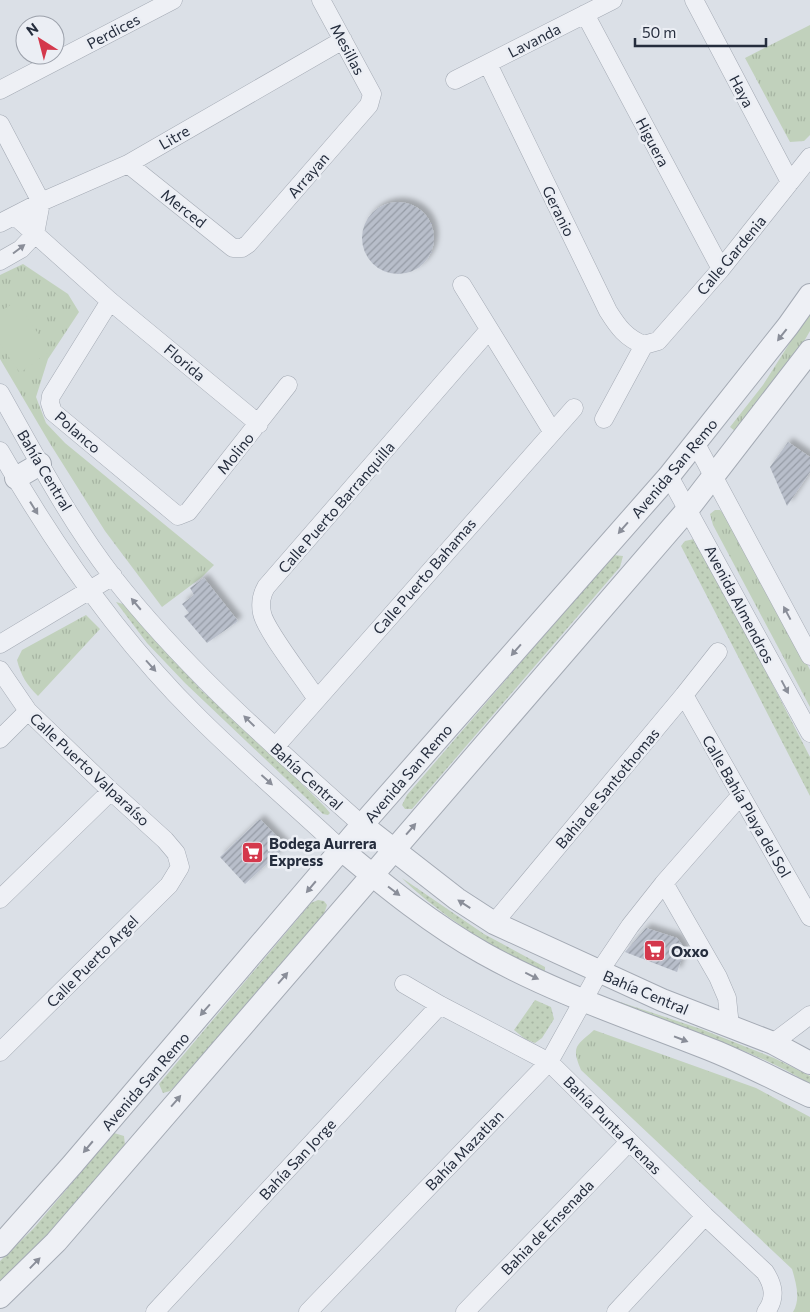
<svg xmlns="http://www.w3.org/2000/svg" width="810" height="1312" viewBox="0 0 810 1312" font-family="Commissioner,sans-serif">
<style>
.grass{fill:url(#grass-dots)}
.park{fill:url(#park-tufts)}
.garden{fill:#c1d1bc}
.building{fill:url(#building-hatch);filter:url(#shadow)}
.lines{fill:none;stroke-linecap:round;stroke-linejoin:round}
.minor-casing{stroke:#a4aab4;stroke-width:19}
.tertiary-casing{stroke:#a4aab4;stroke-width:24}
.minor{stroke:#eef0f5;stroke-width:18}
.tertiary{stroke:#eef0f5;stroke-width:22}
.oneway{fill:#8a8e99}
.labels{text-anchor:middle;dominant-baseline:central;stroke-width:5;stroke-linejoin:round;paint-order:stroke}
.street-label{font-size:15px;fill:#252d3d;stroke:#ebeef4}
.poi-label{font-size:15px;font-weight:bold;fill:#252d3d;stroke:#ebeef4;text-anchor:start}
</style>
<defs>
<pattern id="grass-dots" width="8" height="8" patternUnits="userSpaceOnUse" patternTransform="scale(1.25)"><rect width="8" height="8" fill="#c1d1bc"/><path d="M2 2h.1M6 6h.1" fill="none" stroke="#a6b4a2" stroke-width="1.8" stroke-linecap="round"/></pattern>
<pattern id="park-tufts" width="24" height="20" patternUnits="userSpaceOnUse" patternTransform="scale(1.25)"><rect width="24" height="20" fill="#c1d1bc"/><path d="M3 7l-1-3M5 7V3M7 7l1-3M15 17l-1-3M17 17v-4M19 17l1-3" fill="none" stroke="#a6b4a2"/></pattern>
<pattern id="building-hatch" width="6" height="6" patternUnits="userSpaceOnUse" patternTransform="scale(1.25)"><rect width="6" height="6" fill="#b8beca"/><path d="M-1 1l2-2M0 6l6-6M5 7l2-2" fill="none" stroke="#959ba5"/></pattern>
<filter id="shadow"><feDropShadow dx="4.5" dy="-4.5" stdDeviation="2.5" flood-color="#0004"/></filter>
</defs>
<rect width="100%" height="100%" fill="#dbe0e7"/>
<path class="grass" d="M694,539L701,545L810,757V796L681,546L685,541Z
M613,555L623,556L620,567L412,809H405L402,805L407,795Z
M116,602L123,604L202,691L263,745L325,807L330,813L328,815L323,814L185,683L147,643Z
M402,878L484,934L545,967V971C511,964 426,904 402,878Z
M318,900L324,901L327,905L324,914L179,1082L170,1091L163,1093L159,1084L311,903Z
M535,1000L551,1007L554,1019L542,1038L535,1043L525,1039L514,1030Z
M617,1001L701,1029L774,1058L810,1076V1084C752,1048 684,1030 620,1008L615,1004Z
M114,1133L124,1136L125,1145L47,1235L0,1281V1261L34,1228Z"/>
<path class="park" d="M810,25V135L804,141L790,142L745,58Z
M23,264L68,294L79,312L48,359L36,397L46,423L65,443L214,565L202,577L162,607L105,531L49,442L0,359V275Z
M810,311V331L803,343L735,431L730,427L763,385Z
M715,510H720L724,514L784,616L810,670V707L713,525L710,514Z
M86,615L100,629L38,696C27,685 21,676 17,660L22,650Z
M594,1030L756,1088L810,1117V1312H793C801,1299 796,1283 792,1269L581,1070C571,1046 576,1046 594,1030Z"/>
<path class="garden" d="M16,301L50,351L20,373L0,344V312Z"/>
<path class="building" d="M362 238a36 36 0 1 1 72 0a36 36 0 1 1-72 0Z
M788,442L810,457V472L787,506L770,467Z
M204,578L238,621L207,643L184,616L189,613L182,604L194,595L190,588Z
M260,819L286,846L245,884L220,857Z
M646,928L677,938L685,949L677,972L625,952Z"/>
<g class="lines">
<defs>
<path id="minor" d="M694,0L790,182
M585,14L721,269
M488,64L608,311C618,327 626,338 644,345
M455,80L613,0
M0,90L173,0
M0,124L41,202L35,234
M128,164L233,248H242L248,244L369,105L372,94L321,0
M15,216L110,301L259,424
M0,223L41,202L128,164L343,40
M0,261L21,249L35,234
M462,285L552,431
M110,301L51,396L50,403L53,412L178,516L188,512L288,385
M644,345L658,341L721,269L810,157
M0,393C35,455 69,520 113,577C185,669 275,747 362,825
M604,419L644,345
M696,444L810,656
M0,451C55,547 118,638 197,716C243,762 294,805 342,850
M669,476L810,733
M0,644L113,576
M0,670L28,711L111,791L165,840L176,853L180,867L169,885L0,1052
M684,695L810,917
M316,698C305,680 265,630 262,613C260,603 261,596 266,587L489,330
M0,739L28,711
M275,747L574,408
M664,883L718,977L727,998L730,1026
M0,899L111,791
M494,923L684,695L718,652
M404,984L440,1005L549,1062L705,1216L765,1272C774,1286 776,1298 766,1312
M773,1043L810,1015
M155,1312L440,1005
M308,1312L549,1062L599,972L630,926L664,883L741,795
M465,1312L629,1142
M616,1312L705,1216"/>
<path id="tertiary" d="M16,478L40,464
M362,825L457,899L494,923L662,1000L773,1043L810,1063
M342,850C386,887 433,925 483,953C556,994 636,1020 714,1051C746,1064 778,1081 810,1096
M0,1246L72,1165L362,825L669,476L788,326L810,295
M0,1297L56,1242L688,509L810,351"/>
</defs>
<use href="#minor" class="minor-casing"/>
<use href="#tertiary" class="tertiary-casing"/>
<use href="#minor" class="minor"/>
<use href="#tertiary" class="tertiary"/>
</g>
<defs><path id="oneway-solid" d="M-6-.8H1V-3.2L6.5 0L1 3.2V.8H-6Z" transform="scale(1.25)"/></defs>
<g class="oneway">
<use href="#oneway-solid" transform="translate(19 249) rotate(-37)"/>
<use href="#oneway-solid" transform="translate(782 335) rotate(128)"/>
<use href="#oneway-solid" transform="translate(34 508) rotate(58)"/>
<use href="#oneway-solid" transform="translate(623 528) rotate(131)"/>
<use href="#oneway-solid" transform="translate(136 604) rotate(-130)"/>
<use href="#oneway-solid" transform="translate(787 613) rotate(-118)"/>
<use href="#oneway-solid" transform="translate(516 650) rotate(131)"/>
<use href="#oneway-solid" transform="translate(151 666) rotate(48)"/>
<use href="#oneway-solid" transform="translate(785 687) rotate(62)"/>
<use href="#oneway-solid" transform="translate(249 721) rotate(-136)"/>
<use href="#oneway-solid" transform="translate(267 780) rotate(42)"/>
<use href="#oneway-solid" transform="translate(411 829) rotate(-49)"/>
<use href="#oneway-solid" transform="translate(311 887) rotate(130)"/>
<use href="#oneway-solid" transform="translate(394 891) rotate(37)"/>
<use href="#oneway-solid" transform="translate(464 904) rotate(-147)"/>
<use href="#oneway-solid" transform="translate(532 976) rotate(26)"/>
<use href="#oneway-solid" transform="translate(283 978) rotate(-49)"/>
<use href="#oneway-solid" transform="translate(205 1010) rotate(131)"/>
<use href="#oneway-solid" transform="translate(681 1039) rotate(21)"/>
<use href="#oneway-solid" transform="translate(176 1101) rotate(-49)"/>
<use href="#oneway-solid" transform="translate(88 1147) rotate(130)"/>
<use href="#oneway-solid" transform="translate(35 1263) rotate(-46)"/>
</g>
<defs>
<symbol id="supermarket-square" viewBox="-11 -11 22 22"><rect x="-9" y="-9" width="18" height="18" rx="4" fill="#d4384c" stroke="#ebeef4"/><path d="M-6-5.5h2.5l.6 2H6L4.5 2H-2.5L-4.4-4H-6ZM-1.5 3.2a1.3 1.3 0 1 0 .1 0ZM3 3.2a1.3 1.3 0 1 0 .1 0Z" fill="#fff"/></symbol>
</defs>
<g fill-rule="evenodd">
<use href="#supermarket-square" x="240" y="840" width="25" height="25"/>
<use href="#supermarket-square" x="642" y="938" width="25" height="25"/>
</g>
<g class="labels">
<g class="street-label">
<text transform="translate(113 31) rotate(-28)">Perdices</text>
<text transform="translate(534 40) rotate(-27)">Lavanda</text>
<text transform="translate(348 49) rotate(62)">Mesillas</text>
<text transform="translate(742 91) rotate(62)">Haya</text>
<text transform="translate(174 137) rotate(-30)">Litre</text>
<text transform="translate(653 142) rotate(62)">Higuera</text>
<text transform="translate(308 175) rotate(-49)">Arrayan</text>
<text transform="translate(184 208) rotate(38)">Merced</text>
<text transform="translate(559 211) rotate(64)">Geranio</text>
<text transform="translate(731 255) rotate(-50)">Calle Gardenia</text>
<text transform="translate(185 362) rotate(40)">Florida</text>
<text transform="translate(78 432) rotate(41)">Polanco</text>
<text transform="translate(235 453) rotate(-51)">Molino</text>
<text transform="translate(674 468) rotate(-50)">Avenida San Remo</text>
<text transform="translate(45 470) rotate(59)">Bahía Central</text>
<text transform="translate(336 507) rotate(-49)">Calle Puerto Barranquilla</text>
<text transform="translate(424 576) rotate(-49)">Calle Puerto Bahamas</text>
<text transform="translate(740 604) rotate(62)">Avenida Almendros</text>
<text transform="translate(90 769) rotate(43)">Calle Puerto Valparaíso</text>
<text transform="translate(408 773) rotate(-49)">Avenida San Remo</text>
<text transform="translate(307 776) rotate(42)">Bahía Central</text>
<text transform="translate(607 788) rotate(-50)">Bahia de Santothomas</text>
<text transform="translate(747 806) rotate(60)">Calle Bahía Playa del Sol</text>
<text transform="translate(92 961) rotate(-45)">Calle Puerto Argel</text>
<text transform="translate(646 992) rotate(23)">Bahía Central</text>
<text transform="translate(145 1081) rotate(-49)">Avenida San Remo</text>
<text transform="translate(613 1125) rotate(45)">Bahía Punta Arenas</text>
<text transform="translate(464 1150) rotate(-46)">Bahía Mazatlan</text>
<text transform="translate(297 1159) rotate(-47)">Bahía San Jorge</text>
<text transform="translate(547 1227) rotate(-46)">Bahia de Ensenada</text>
</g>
<g class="poi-label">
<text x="269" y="843">Bodega Aurrera<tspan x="269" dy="17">Express</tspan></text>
<text x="671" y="951">Oxxo</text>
</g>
</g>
<g transform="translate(40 40) rotate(324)"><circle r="24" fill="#ebeef4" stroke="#9ca1ab"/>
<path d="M0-4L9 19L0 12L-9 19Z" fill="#d4384c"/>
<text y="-8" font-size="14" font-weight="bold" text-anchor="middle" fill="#252d3d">N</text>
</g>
<path d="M635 38v8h131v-8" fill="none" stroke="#252d3d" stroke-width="2.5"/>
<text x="642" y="38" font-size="15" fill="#252d3d" stroke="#ebeef4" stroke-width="4" paint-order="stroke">50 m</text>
</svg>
